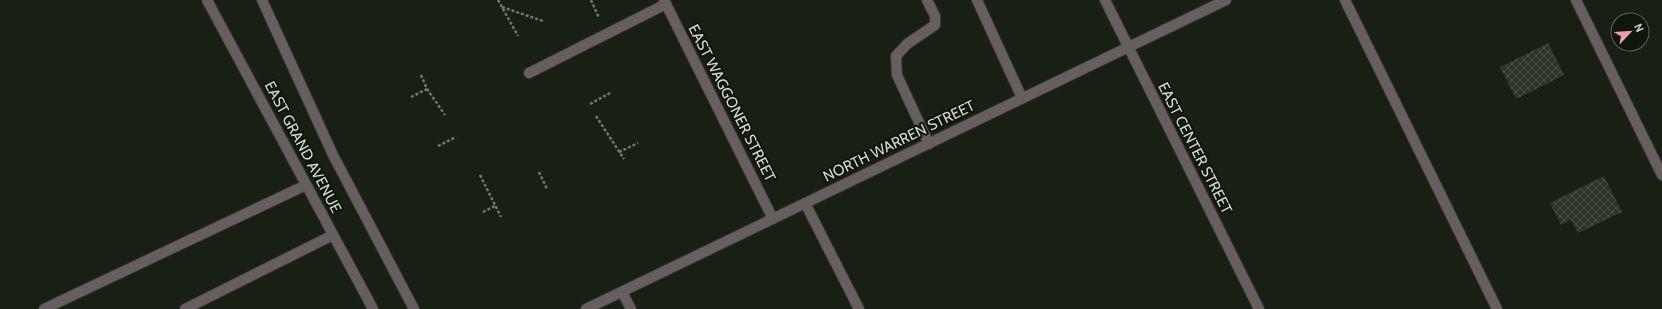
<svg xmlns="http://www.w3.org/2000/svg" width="1662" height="309" viewBox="0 0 1662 309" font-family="Cabin,sans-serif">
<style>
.building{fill:url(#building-cross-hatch)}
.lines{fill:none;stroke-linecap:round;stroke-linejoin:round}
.service-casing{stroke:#323a2d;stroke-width:12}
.minor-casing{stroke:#323a2d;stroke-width:12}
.tertiary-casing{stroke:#323a2d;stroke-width:12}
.path{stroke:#70776c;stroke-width:2.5;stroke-dasharray:3 2;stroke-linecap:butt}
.service{stroke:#675e60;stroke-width:10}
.minor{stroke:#675e60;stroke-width:10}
.tertiary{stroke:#675e60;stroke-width:10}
.labels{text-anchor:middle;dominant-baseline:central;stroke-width:4;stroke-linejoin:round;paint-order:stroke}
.street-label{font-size:15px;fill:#d3d9d0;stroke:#0f170a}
</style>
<defs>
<pattern id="building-cross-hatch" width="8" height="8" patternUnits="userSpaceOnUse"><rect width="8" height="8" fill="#2c3527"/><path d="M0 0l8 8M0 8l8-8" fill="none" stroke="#4a5245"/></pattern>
</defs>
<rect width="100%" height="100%" fill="#182013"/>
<path class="building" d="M1548,43L1564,75L1516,99L1500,67Z
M1604,176L1622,212L1578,233L1571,220L1561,225L1550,203Z"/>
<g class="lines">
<defs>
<path id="service" d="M927,0L935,16V25L907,44L896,56L897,75L929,144
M977,0L1022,98
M1345,0L1497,309
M529,73L666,4
M622,292L631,309
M44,309L306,185
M185,309L333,235"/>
<path id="minor" d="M664,0L773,219
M1105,0L1259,309
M1576,0L1662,175
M805,203L859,309
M586,309L1226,0"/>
<path id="tertiary" d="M207,0L373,309
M262,0L333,155L414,309"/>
</defs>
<use href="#service" class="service-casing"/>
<use href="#minor" class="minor-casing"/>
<use href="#tertiary" class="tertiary-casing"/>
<path class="path" d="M498,0L518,36
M591,0L599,18
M502,7L543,21
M421,75L427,89L445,115
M411,97L427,89
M590,104L610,93
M596,116L624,159
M438,146L456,137
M619,152L638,143
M539,172L547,189
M480,175L501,217
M483,212L495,206"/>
<use href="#service" class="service"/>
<use href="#minor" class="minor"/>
<use href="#tertiary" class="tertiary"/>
</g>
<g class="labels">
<g class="street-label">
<text transform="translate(732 103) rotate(63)">EAST WAGGONER STREET</text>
<text transform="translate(899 141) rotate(-26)">NORTH WARREN STREET</text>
<text transform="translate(303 147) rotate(62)">EAST GRAND AVENUE</text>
<text transform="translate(1195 148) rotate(63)">EAST CENTER STREET</text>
</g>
</g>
<g transform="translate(1630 32) rotate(65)"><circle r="19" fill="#0f170a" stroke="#5d6559"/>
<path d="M0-3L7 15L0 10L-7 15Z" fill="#f29aaf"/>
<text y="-6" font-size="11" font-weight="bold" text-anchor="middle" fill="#d3d9d0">N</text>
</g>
</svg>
